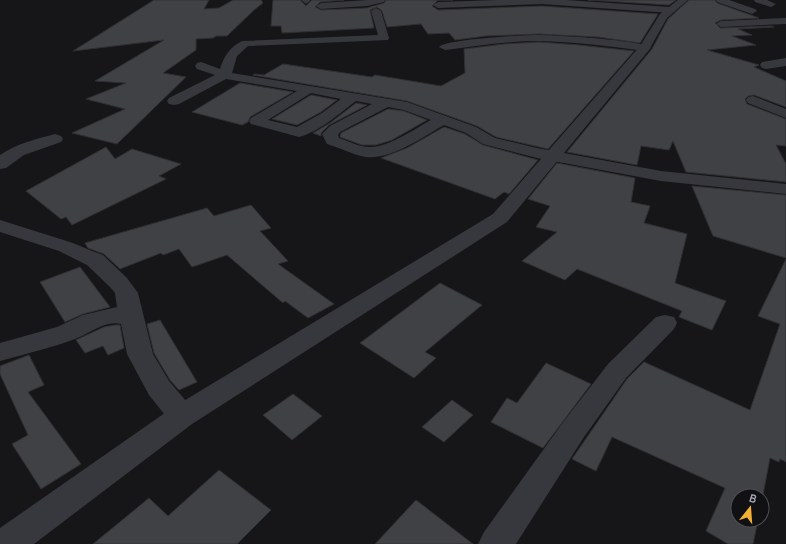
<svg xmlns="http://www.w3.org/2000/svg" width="786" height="544" viewBox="0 0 786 544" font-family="Manrope,sans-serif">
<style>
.building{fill:#404145;stroke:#303034}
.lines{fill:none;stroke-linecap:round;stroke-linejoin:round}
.minor{fill:#37383d;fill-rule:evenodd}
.tertiary{fill:#37383d;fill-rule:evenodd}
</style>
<rect width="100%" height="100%" fill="#161618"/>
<path class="building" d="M154,0H209L204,9L219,8L233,0H261L263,3L254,10L227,36H216L213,38L196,39V50L163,73L186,77L117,144L72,133L125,109L86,99L126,83L95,81L164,40L73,51Z
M273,0H300L306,6L312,0H344L320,2L315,7L321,10L367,8L384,3L386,0H453H438L432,6L438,10L542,6L658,14L640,43L598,37L539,34L486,36L455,40L449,33L428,34L421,24L387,27L382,11L377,7L370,10L374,28L282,33L281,26H271Z
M588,0H676L669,5Z
M689,0H715L717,3L759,18L721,20L715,23L720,28L771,26L774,27L738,29L752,35L732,36L756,45L707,50L759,65L754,67L786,81V107L754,95L748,96L745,99L747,104L786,119V146L776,145L786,164V182L686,172L673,141L669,150L641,146L637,165L567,152L652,49L668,19Z
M539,42L579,45L634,51L548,149L496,137L477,126L407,101L253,75L255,74L264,75L283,64L372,77L375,75L441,86L465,73L464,49L504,44Z
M240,83L293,92L250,117L248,122L242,125L192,112Z
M311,95L337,100L321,112L297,125L272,119Z
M356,103L367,105L329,125L321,133V136L313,133L330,123Z
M388,109L404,111L427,120L392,140L376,145H362L340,137L341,133Z
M444,127L465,134L483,145L538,160L509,194L504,192L495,199L381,158L407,148Z
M106,147L115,159L132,149L181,164L159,176L166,179L72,225L66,217L61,219L26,191Z
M557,163L635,178L631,202L650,206L644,223L687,234L675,283L726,301L712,330L679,317L682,311L577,269L565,280L522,261L557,232L536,227L550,206L528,199Z
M692,186L786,195V258L713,236Z
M251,205L271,228L260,231L288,261L278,264L334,304L308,318L285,301L283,303L227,255L192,267L179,249L163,255L161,253L120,269L104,254L88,248L85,243L207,208L214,216Z
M786,259V462L780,459L779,462L770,458L762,500V496H738V520H758L753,544H728L706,531L725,488L612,437L596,471L572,459L627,379L644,362L750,410L780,324L758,316Z
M80,267L110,307L83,314L65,322L40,282Z
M440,283L482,305L425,352L436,358L414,378L360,343Z
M160,320L197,382L179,390L170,380L154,353L147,324Z
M115,325H120L124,348L108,355L103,346L85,353L76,340L104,327Z
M29,355L44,385L28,392L81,464L41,489L12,444L28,435L0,374V366Z
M546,363L591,384L543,448L491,422L507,398L517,403Z
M293,394L322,416L292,440L263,415Z
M452,400L473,415L444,442L422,427Z
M219,470L271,510L237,544H93L149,498L168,516Z
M416,500L473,544H375Z"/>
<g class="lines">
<path class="minor" d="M301,0H310V1L306,4Z
M368,0H385L384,2L367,6L321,9L316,6L321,3Z
M497,0H566L670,7L675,10L670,13L542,4L438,8L433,5L438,2Z
M716,0H729L755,9L757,11L752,14L749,13L717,2Z
M754,0H767L776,4L771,7L755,2Z
M376,8L381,11L389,38L388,40L248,46L237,56L232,73L407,102L476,127L495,138L537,148L661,171L786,184V194L661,181L537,158L483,144L466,133L444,125C423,137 391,160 366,157C353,155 341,148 327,144L322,134L330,126L372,104L356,101C340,113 319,132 299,137L251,124L249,121L251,118L297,91L226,79L179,104L174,105L169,104L167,101L169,98L215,75L197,69L195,66L197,63L201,62L220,69C224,56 230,47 242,41L378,35L371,11ZM311,93L341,99L322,113L297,127L268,120ZM388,107L404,110L431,120C414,129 388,148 369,147C359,147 349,141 339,138L338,135L340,132Z
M786,18V24L721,27L716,24L721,21Z
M539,35C554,35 644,40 651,48L645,51C610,46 574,42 539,41C507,41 476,46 445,50L439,47C445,39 525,35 539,35Z
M786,58V66L766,69L762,68L760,65L762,62Z
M753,96L786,109V118L748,103L746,100L748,97Z
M55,134L61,136L63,139L61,142L24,155L6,168L0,169V155C16,144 36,139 55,134Z
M0,220L73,243L92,251L103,255L127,278L138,293L153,354L169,381L192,408L196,416L192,424L182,427L172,424L149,395L127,354L121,324C105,320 89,334 75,339C51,348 25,354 0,361V343L57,327L83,315L117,307L115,293L111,288L87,265L59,251L0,232Z
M665,315L674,317L677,323L674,329L626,378L584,437L516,544H478L484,532L564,421L608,364L656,317Z"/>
<path class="tertiary" d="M678,0H688L667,18L649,50L507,222L192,424L34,544H0V528L172,408L493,214L640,46L660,14Z"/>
</g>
<g transform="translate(750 508) rotate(17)"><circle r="19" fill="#111113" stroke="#4d4f55"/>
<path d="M0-3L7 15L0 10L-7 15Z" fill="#f2b134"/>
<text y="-6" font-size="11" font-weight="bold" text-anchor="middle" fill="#a8adb8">B</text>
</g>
</svg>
